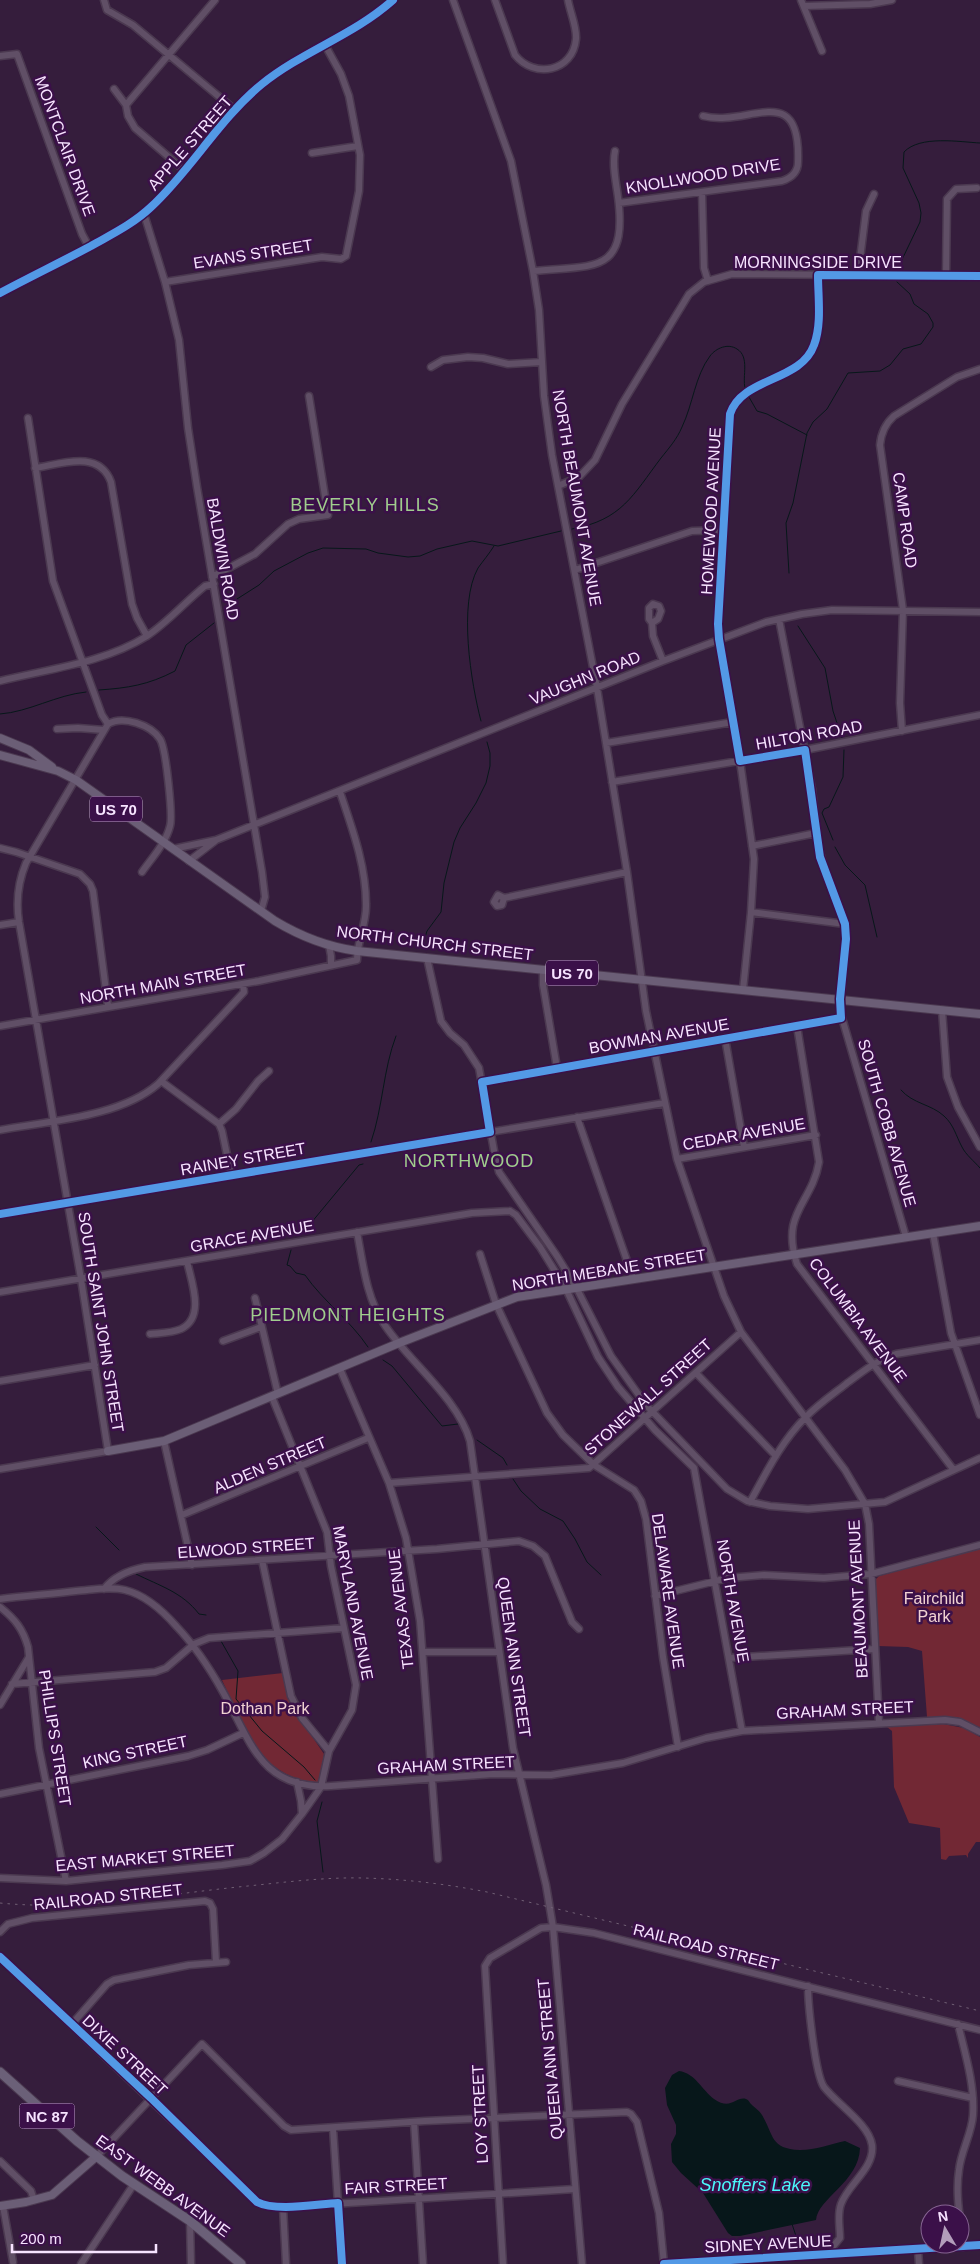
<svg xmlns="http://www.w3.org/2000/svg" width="980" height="2264" viewBox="0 0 980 2264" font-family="Arial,sans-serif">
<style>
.green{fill:#722834}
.water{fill:#07171a}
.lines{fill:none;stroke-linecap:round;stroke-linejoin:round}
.stream{stroke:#07171a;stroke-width:1}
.minor-casing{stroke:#4b3950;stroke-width:9}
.major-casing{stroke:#4b3950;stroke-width:10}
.highway-casing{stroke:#4b3950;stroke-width:11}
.minor{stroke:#604f66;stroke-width:6}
.major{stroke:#6b5e76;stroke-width:8}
.highway{stroke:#6b6078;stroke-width:9}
.rail{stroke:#705f74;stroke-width:1;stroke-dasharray:2.5 5;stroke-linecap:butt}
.cycleway-casing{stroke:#3b1049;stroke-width:11}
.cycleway{stroke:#5399e6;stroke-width:8}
.labels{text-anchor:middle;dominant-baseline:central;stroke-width:5;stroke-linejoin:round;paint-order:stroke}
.shield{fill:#3b1049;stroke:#bfa4c8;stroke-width:1}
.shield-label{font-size:15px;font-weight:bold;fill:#f7e3ff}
.street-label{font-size:16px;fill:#f7e3ff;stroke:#3b1049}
.park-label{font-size:16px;fill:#f2d3d3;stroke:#3b1049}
.neighbourhood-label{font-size:18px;letter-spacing:1px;fill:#a0cd8d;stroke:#3b1049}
.water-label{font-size:18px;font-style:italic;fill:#4af8fb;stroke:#3b1049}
</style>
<rect width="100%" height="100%" fill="#351d3c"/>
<path class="green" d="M980,1548V1729L957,1717H927L922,1651L908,1647L878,1646L873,1582L879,1576Z
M283,1673L305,1726L324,1754L320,1781L315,1784C253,1770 247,1732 222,1680Z
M943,1724L964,1728L980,1737V1842H976L968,1854V1858L966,1855L949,1856L946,1860L941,1859L940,1828L909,1823L894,1787L892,1731L887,1727Z"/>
<path class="water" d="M679,2071C695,2073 702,2090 714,2099C731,2111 736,2096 746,2099C749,2100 749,2102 751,2104C755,2108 759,2110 762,2115C774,2135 770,2149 800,2150C816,2150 830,2144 845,2141L860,2148C859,2182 818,2198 816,2220L740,2236H732L728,2233L703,2193L681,2173L672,2162L671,2144L676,2134V2125L667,2105L665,2088L672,2075Z"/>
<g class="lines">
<path class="stream" d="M898,268L920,222L921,213L919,203L903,168L904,152C920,135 960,142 980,143
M749,397L757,411L767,414L807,435
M572,529C622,520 633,495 661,458C669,448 677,439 682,427C693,404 695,376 710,356C716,348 728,343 737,349C750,357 742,376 745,388
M789,573L786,523L793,503L807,433L813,422L827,409L848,373L880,371L890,365L903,349L921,344L933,327V323L928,314L914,304L910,294L897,282
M226,611L237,599L259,585L274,571L308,553L323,548L366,549L378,553L408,557L420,556L437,549L472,541L498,546L561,531
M798,626L825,668L833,711L842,738
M99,690C128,688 148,685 175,671L186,645L214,623
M0,714C29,712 56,695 86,692
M481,721C471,683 458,604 478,568C483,561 489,554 494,546
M833,840L822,813L824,809L829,807L843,777L844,750
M835,847L845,865L865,885L877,937
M423,944L427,931L441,912L444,883L454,842L460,828L476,803L486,783L490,766V753L487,742
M901,1090C913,1104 931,1104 944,1116C954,1125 956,1136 962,1147C966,1155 974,1161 980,1168
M371,1142C383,1107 383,1070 396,1036
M299,1232L311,1223L359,1165L363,1164
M291,1250L287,1265L290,1266L296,1273L305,1275C323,1301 350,1320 368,1347
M383,1360L392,1366L442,1426L458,1424
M477,1440L503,1458L507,1465
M513,1479L521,1491L540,1509L563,1521L575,1539L587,1562L601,1575
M96,1527L119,1550
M136,1574C160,1586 182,1592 199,1614L206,1615
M221,1641L238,1671L236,1699L262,1731L304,1767L315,1780
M322,1802L317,1821L323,1872
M792,2224L799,2245L804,2249"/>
<defs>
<path id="minor" d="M104,0L107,10L133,25L235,110
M453,0L511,161L533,271L539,310L544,396L552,455L597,688L627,872L646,1011L677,1159L724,1296L741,1332L845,1470L865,1504L869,1524L879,1723
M495,0L515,55C534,79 573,72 576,39C577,27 570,12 568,0
M801,0L822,51
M805,6L870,4L892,0
M0,56L17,54L82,234L89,247
M114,89L126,105L128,116L135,128L185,171
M126,105L215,0
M312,153L358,146
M702,192L704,268L708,281
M619,203L782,181C791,178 798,172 798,162C801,78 748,128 703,116
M144,214L165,282L179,340L188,428L197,487L262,872L265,897L261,911
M533,271C594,265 628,275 618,197C616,182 612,165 615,151
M858,275L866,211L874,194
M946,276L947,199L956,189L977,188
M165,282L322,257L341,259L346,256L359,191L360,155L349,96L341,74L325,45
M0,293C30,277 61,262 91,246C112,234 133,224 151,207C192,169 219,119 262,84C303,51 354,35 393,0
M431,367L443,360L468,357L483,358L508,364L542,362
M28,418L53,581L102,715L108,724
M35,468C61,464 99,449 111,482L132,604L137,618L147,636
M558,486L579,477L595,460L622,404L689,294L704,282L732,274L980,276
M575,570L692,531L723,530
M212,577L255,554L288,524L299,519L328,515L309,396
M653,604L659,606L661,611L658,619L652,623L649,619V608Z
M779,619L812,789L818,845L826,874L845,924L846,939L840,1011L906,1237
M652,623L653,636L663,661
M0,681C48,669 104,663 147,636C168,622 185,602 205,586L214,584
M108,724C123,715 151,725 160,739C166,748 173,816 170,826C166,843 151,859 142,872
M57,729L78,728L104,730
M902,731L900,703L903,610L880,445C881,433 885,424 894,416L957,377L980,369
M606,743L733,722
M612,782L805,750L980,715
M752,846L816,833
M0,848L16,852L80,874L90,884L93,891L108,1006
M173,849L216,840L663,661L766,622L802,614L832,610L980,612
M189,861L215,841
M504,898L502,905L497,906L494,902L498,895L504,898L627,872
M751,912L845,924
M0,925L19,922
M329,945L331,956V965
M427,958L441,1021L450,1033L464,1045L479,1068L495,1156L499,1172L557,1256L576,1287L611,1356L646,1405L727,1489L747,1501L770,1506L808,1509L885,1502L980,1458
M543,970V985L557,1068
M743,990L751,912L754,859L740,761L719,639L718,624L730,414C742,377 801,382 814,345C822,324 818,297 818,275
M942,1010L947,1077L958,1107L980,1147
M0,1026L259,981L357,960C357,941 367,923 366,904C366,865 352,828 340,792
M797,1026L819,1162C812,1204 780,1212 797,1264L953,1469
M725,1038L744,1147
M161,1081L219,1124L222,1131L231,1174
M482,1082L841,1018
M577,1117L633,1278
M219,1124L236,1109L258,1081L269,1071
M0,1130C49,1121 120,1117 158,1084L244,992L243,984
M677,1159L816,1135
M510,1211L516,1215L540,1247L566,1289L598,1357L618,1387L655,1430L694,1468L742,1731
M0,1214L664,1103
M357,1232C363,1263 366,1297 384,1324C408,1361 458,1398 470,1441L513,1748L546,1885L553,1927L582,2264
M933,1233L951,1333L980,1415
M480,1254L496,1304L547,1413L563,1435L594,1465L634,1490L641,1501L646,1519L663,1657L678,1747
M0,1292L472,1213L510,1211
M255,1298L278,1394
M150,1334C159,1333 172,1333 181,1329C206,1317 191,1281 187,1261
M223,1341L261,1327
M340,1369L389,1483L406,1538L420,1621L438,1859
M696,1373L776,1456
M0,1381L95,1365
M272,1397L327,1532L331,1566L356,1685L352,1710L329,1751L321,1787L302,1814
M164,1441L192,1565
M0,1469L108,1451L81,1279L19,922C16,902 18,882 26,863L108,724
M389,1483L589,1468L741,1332
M750,1502C766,1473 781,1442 805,1418C817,1405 832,1395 846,1384C862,1372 877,1360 896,1354L980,1340
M182,1515L368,1438
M262,1560L291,1696L302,1718L329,1751
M104,1589C114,1576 130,1570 145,1567L437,1549L519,1541L533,1546L545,1556L572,1622L579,1629
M655,1596L728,1578L764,1575L824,1578L871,1574L980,1545
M0,1599C25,1596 50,1594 76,1591C92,1590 109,1586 125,1590C146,1595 163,1611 177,1627C196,1647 209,1667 223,1692C251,1742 261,1790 331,1786L493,1774L551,1775L623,1763L706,1738L742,1731L945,1720L960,1722L980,1732
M0,1607C15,1619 23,1629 28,1647L39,1748L66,1881
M423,1652H499
M729,1658L874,1649
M12,1684L155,1672L166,1668L194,1644L209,1638L344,1628
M0,1705L29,1657
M0,1794L188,1756L207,1750L243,1733
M0,1878L66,1881L222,1865L250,1861L264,1853L282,1839L302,1814L301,1801L297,1782
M0,1932L8,1924L32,1918L205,1901L210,1903L213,1909L216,1962
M0,1957L260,2204L283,2207L575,2189
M808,1986C808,2004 815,2074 824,2087C837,2104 869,2124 872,2145C875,2168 848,2184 841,2204C837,2215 840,2227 840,2238L826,2255
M72,2024L107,1984L114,1980L189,1965L226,1962
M958,2024C965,2053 975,2085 973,2115C972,2133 961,2151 959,2170C955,2195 961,2222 963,2247
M898,2081L973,2098
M414,2122L423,2264
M333,2128L342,2264
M97,2156L202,2044L284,2126L291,2130L425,2121L627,2112L631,2114L637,2122L659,2213L664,2264
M0,2161L31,2191L34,2200
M3,2206L13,2262
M283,2207L286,2264
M190,2221L191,2264
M918,2250L919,2264
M81,2264L134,2184
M503,2264L485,1966L490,1958L541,1928L553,1927L594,1933L980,2030
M664,2264L980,2245"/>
<path id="major" d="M0,738L29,750L52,767
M0,755L58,771L76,780L275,921C300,936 328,947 357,951L980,1014
M108,1451L164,1441L399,1343L517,1297L980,1226
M0,2206L26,2202L52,2195L97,2156"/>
<path id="highway" d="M0,2072L77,2141L122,2176L190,2221L241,2264"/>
</defs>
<use href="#minor" class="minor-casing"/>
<use href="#major" class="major-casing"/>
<use href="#highway" class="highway-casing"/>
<use href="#minor" class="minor"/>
<use href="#major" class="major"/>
<use href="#highway" class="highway"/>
<path class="rail" d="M0,1903C80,1911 159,1895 238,1887C279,1883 322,1877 363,1878C405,1879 446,1884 487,1892L980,2011"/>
<defs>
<path id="cycleway" d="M0,293C30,277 61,262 91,246C112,234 133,224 151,207C192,169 219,119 262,84C303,51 354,35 393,0
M0,1214L490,1132L482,1082L841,1018L840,999L846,939L845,924L820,857L805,750L740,761L719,639L718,624L730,414C742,377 801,382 814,345C822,324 818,297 818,275L980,276
M0,1957L151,2098L257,2202C276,2212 317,2204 338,2203L342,2264
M664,2264L980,2245"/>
</defs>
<use href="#cycleway" class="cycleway-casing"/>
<use href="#cycleway" class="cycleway"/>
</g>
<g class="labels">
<g class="shield">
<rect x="90" y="796.5" width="52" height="25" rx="4"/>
<rect x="546" y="960.5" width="52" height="25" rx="4"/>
<rect x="19.5" y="2103.5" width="55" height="25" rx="4"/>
</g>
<g class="shield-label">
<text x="116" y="809">US 70</text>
<text x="572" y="973">US 70</text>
<text x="47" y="2116">NC 87</text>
</g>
<g class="street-label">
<text transform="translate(190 143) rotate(-49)">APPLE STREET</text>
<text transform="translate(65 146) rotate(70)">MONTCLAIR DRIVE</text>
<text transform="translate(703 176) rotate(-9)">KNOLLWOOD DRIVE</text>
<text transform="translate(253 254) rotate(-9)">EVANS STREET</text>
<text x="818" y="262">MORNINGSIDE DRIVE</text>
<text transform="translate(577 498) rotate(80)">NORTH BEAUMONT AVENUE</text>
<text transform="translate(711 511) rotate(-87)">HOMEWOOD AVENUE</text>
<text transform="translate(905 520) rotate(82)">CAMP ROAD</text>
<text transform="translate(223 559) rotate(80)">BALDWIN ROAD</text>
<text transform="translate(585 678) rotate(-22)">VAUGHN ROAD</text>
<text transform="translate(809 735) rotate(-10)">HILTON ROAD</text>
<text transform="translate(435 943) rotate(7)">NORTH CHURCH STREET</text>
<text transform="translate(163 984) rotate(-10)">NORTH MAIN STREET</text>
<text transform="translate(659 1036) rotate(-10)">BOWMAN AVENUE</text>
<text transform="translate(887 1123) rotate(74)">SOUTH COBB AVENUE</text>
<text transform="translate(744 1134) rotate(-10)">CEDAR AVENUE</text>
<text transform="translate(243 1159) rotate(-10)">RAINEY STREET</text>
<text transform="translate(252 1236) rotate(-10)">GRACE AVENUE</text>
<text transform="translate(609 1270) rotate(-9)">NORTH MEBANE STREET</text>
<text transform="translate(858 1320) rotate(53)">COLUMBIA AVENUE</text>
<text transform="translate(101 1322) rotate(81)">SOUTH SAINT JOHN STREET</text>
<text transform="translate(648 1397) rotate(-42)">STONEWALL STREET</text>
<text transform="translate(270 1465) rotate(-23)">ALDEN STREET</text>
<text transform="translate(246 1548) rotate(-4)">ELWOOD STREET</text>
<text transform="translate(668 1591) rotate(82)">DELAWARE AVENUE</text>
<text transform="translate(858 1599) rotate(-93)">BEAUMONT AVENUE</text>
<text transform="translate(733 1601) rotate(80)">NORTH AVENUE</text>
<text transform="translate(353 1603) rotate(79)">MARYLAND AVENUE</text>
<text transform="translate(401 1609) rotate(-97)">TEXAS AVENUE</text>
<text transform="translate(514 1657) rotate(82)">QUEEN ANN STREET</text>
<text transform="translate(845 1710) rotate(-3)">GRAHAM STREET</text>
<text transform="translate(55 1738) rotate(81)">PHILLIPS STREET</text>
<text transform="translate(135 1752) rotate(-12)">KING STREET</text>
<text transform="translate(446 1765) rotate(-3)">GRAHAM STREET</text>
<text transform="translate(145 1858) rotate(-5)">EAST MARKET STREET</text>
<text transform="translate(108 1897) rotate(-6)">RAILROAD STREET</text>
<text transform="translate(706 1947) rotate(14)">RAILROAD STREET</text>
<text transform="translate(125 2055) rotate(43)">DIXIE STREET</text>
<text transform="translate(550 2059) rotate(-95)">QUEEN ANN STREET</text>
<text transform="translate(480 2114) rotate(-93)">LOY STREET</text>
<text transform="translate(163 2186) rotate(36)">EAST WEBB AVENUE</text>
<text transform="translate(396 2186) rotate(-3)">FAIR STREET</text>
<text transform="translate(768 2244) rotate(-3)">SIDNEY AVENUE</text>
</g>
<g class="park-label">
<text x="934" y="1598">Fairchild<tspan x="934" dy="18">Park</tspan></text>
<text x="265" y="1708">Dothan Park</text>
</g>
<g class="neighbourhood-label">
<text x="365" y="505">BEVERLY HILLS</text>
<text x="469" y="1161">NORTHWOOD</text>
<text x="348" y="1315">PIEDMONT HEIGHTS</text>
</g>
<g class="water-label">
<text x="755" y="2185">Snoffers Lake</text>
</g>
</g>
<g transform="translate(945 2229) rotate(351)"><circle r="24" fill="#3b1049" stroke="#866492"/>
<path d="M0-4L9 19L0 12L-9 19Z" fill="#b39ebb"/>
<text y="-8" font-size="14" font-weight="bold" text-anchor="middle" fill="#f7e3ff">N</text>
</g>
<path d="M12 2244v8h144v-8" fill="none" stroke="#f7e3ff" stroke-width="2.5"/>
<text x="20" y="2244" font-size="15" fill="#f7e3ff" stroke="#3b1049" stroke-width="4" paint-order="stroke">200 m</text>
</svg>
